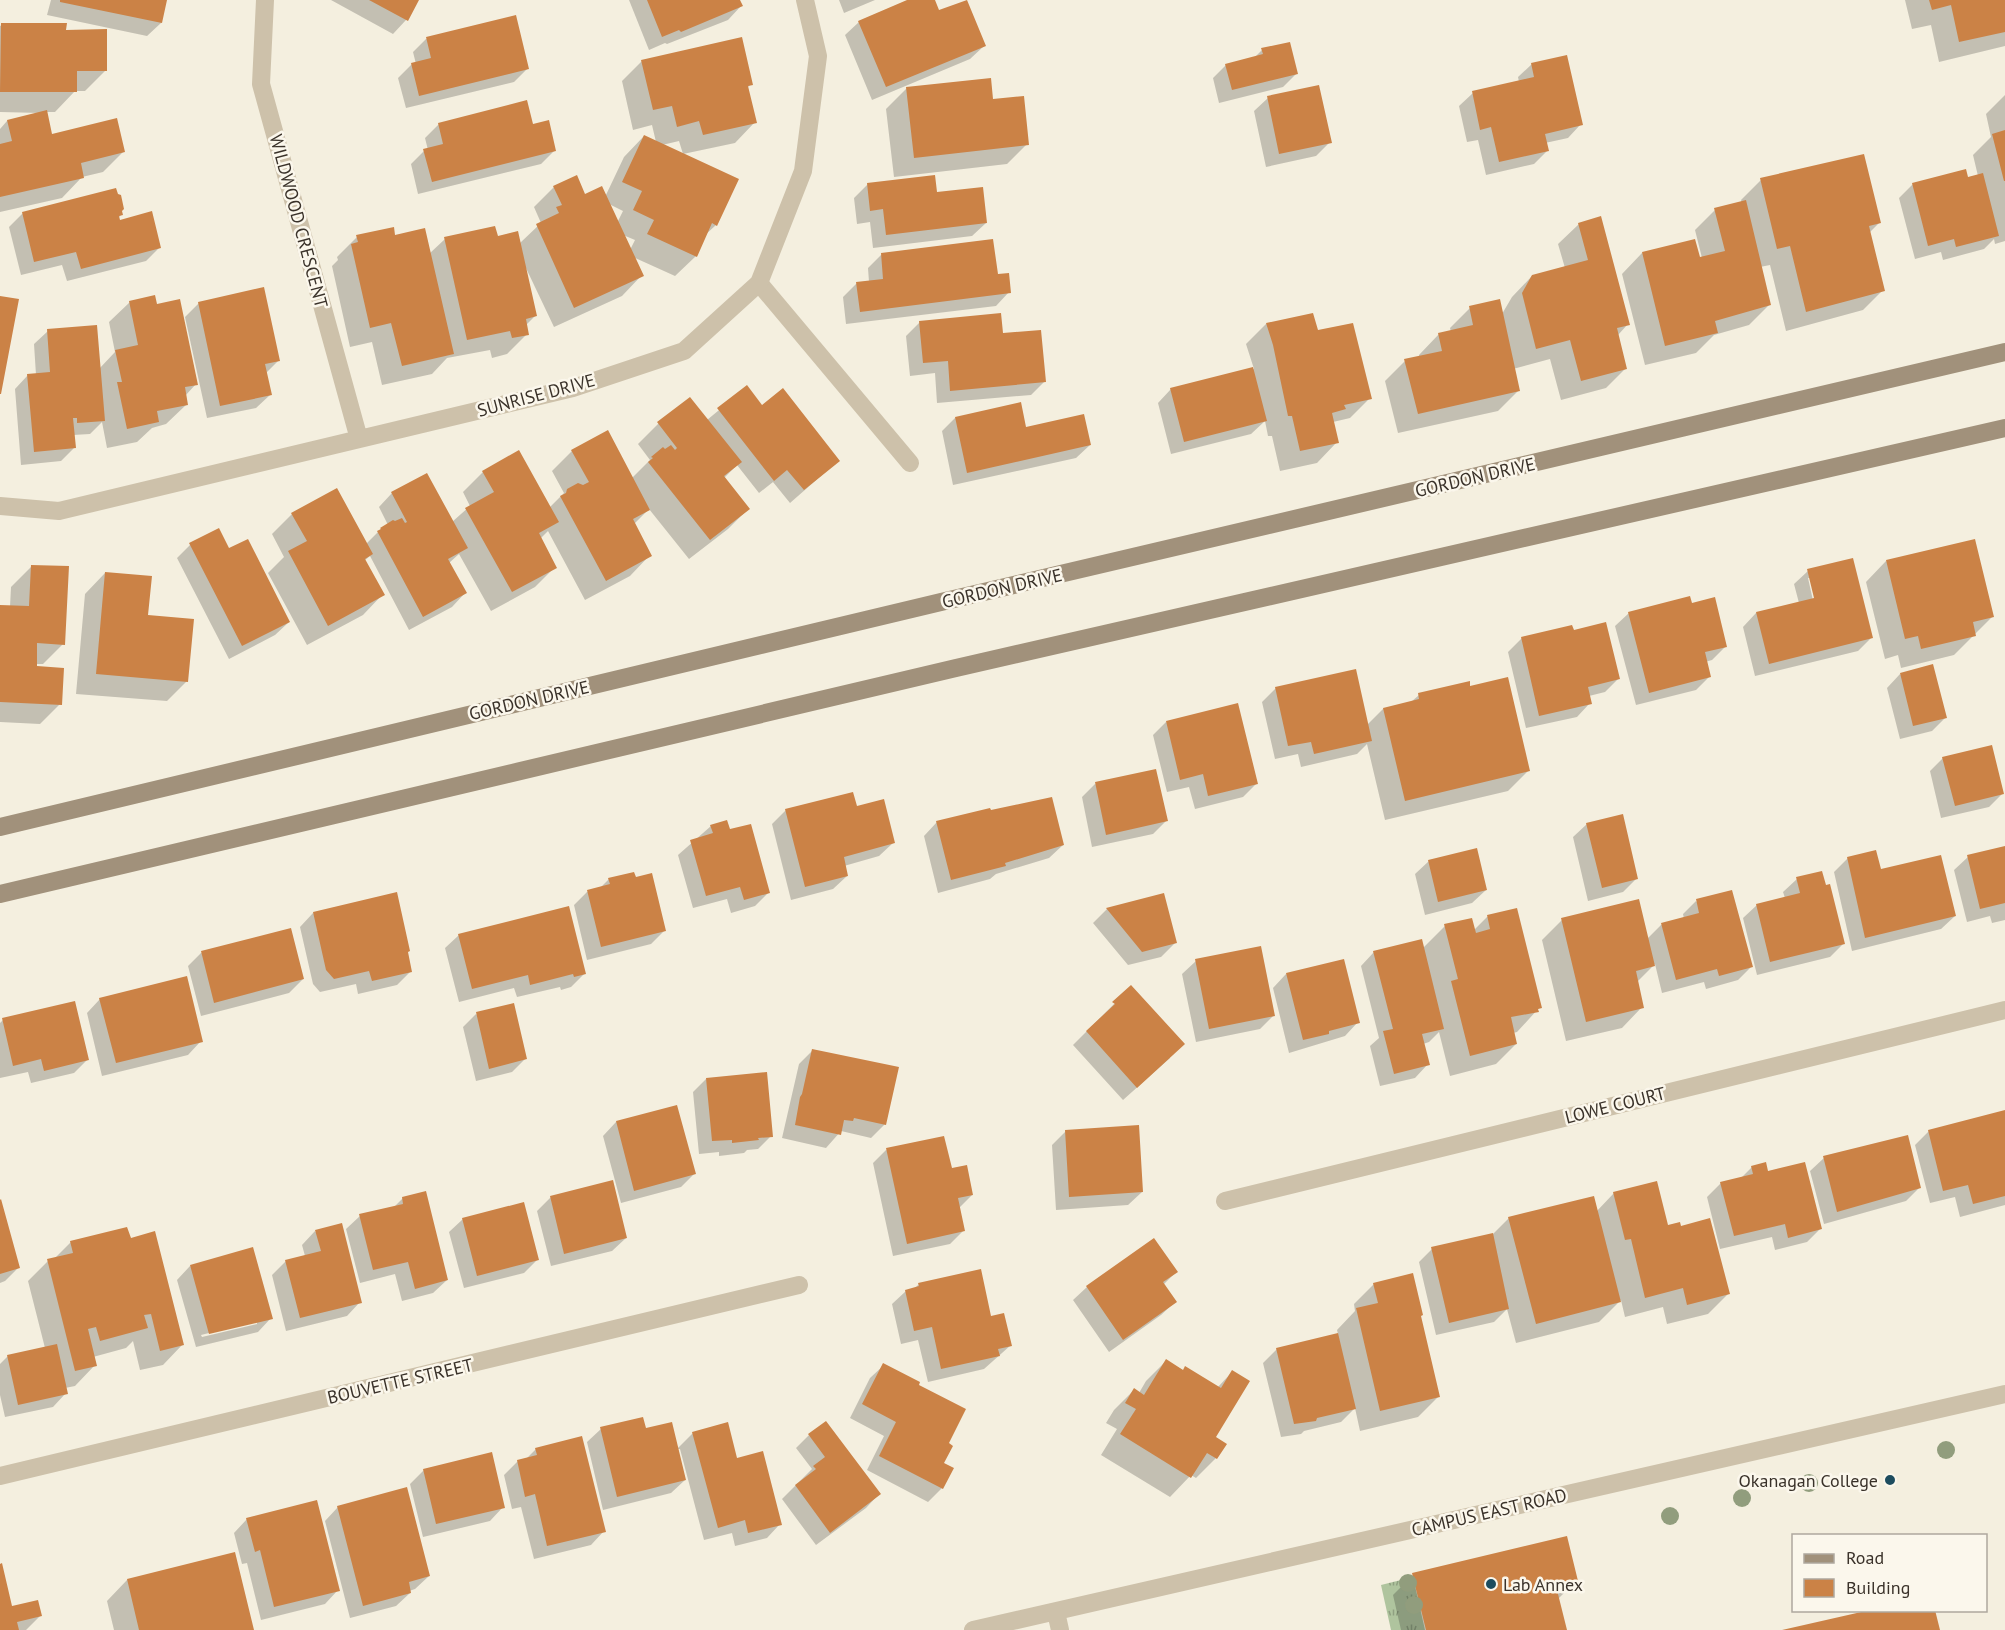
<svg xmlns="http://www.w3.org/2000/svg" width="2005" height="1630" viewBox="0 0 2005 1630" font-family="'PT Sans',sans-serif">
<style>
.grass{fill:url(#grass-tufts)}
.shadow{fill:#0003;fill-rule:evenodd}
.building{fill:#cb8246}
.lines{fill:none;stroke-linecap:round;stroke-linejoin:round}
.lane{stroke:#cdc1aa;stroke-width:18}
.street{stroke:#cdc1aa;stroke-width:18}
.secondary{stroke:#a1917b;stroke-width:18}
.tree{fill:#919d7d}
.poi-dot{fill:#1d4c5e;stroke:#fbf7ec;stroke-width:2}
.labels{text-anchor:middle;dominant-baseline:central;stroke-width:5;stroke-linejoin:round;paint-order:stroke}
.street-label{font-size:18px;fill:#3a322a;stroke:#fbf7ec}
.poi-label{font-size:18px;fill:#3a322a;stroke:#fbf7ec;text-anchor:end}
</style>
<defs>
<pattern id="grass-tufts" width="24" height="20" patternUnits="userSpaceOnUse" patternTransform="scale(1.5)"><rect width="24" height="20" fill="#afc49e"/><path d="M3 7l-1-3M5 7V3M7 7l1-3M15 17l-1-3M17 17v-4M19 17l1-3" fill="none" stroke="#8fa081"/></pattern>
</defs>
<rect width="100%" height="100%" fill="#f4efdf"/>
<path class="grass" d="M1413,1577L1425,1630H1391L1381,1585Z"/>
<path class="shadow" d="M51,0H166L161,23L147,36L47,15Z
M331,0H417L406,20L393,34Z
M629,0H739L741,6L728,20L667,44L665,43L649,50Z
M839,0H875L844,13Z
M911,0H933L938,12L984,46L970,59L872,100L845,35L859,22Z
M1905,0H2005V46L1939,62L1931,25L1912,29Z
M515,17L528,68L514,82L406,108L398,78L412,64H416L413,52L426,39Z
M2,25L65,31L106,70L85,91H75L55,112H45L51,136L123,152L103,172L82,177L62,198L0,212V129L7,121L41,113L0,112V26Z
M1262,50L1296,74L1283,87L1219,103L1213,78L1226,65L1254,58Z
M642,61L751,84L747,88L755,122L735,143L683,154L716,225L704,236L696,256L675,276L633,257L642,275L622,296L554,327L525,266L536,315L525,326L527,334L507,354L492,358L490,350L447,358L432,374L382,385L372,342L350,347L332,266L338,260L337,257L357,237L394,236L429,254L445,239L497,238L520,243L541,223L534,207L554,187L584,196L605,197L624,157L644,136L656,142L652,125L633,130L622,81ZM679,141L683,154L662,145ZM609,204L623,211L617,223ZM623,235L635,240L630,250Z
M1532,64L1581,124L1568,138L1545,143L1547,151L1534,164L1486,175L1478,140L1467,142L1459,106L1473,93L1519,82L1518,77Z
M907,88L992,101L1027,144L1007,164L894,177L886,109Z
M2005,95V241L1995,244L1994,239L1984,249L1943,260L1941,252L1915,259L1899,198L1913,184L1978,176L1973,155L1991,137L1986,114Z
M1268,98L1330,142L1316,156L1266,167L1254,111Z
M439,124L555,150L541,164L418,194L411,164L424,151L428,150L425,138Z
M1761,180L1879,223L1869,233L1883,290L1863,310L1786,331L1770,265L1760,267L1769,305L1749,325L1714,335L1696,353L1645,365L1622,274L1642,253L1702,258L1695,230L1715,210L1742,203L1741,200Z
M868,184L936,193L986,223L972,236L873,248L870,222L857,224L854,198Z
M23,213L121,215L118,218L119,222L159,248L146,261L67,281L62,265L21,275L9,227Z
M1579,224L1628,324L1618,335L1626,368L1606,388L1561,400L1550,359L1513,369L1518,391L1498,411L1398,433L1385,381L1405,361L1419,358V355L1439,334L1451,332L1450,328L1470,308L1502,314L1512,297L1532,276L1565,268L1558,244Z
M881,255L997,276L1009,292L996,306L846,324L843,297L856,284L869,282L868,268Z
M130,302L156,306L196,384L185,396L187,404L166,424L152,428L137,442L107,448L102,422L90,434L73,435L74,448L61,461L21,465L15,389L28,375H36L34,344L48,331L99,369L115,352L109,322Z
M199,303L278,361L265,374L270,395L256,408L207,418L185,317Z
M920,322L1002,335L1045,381L1031,395L937,403L935,373L910,376L906,336Z
M1266,324L1317,332L1370,398L1350,418L1333,422L1337,442L1317,463L1280,471L1272,436H1268L1265,421L1251,434L1171,454L1158,403L1171,389L1254,369L1246,344Z
M747,387L762,407L838,461L790,503L773,482L759,493L737,465L724,478L748,509L728,529L689,559L649,509L634,524L650,555L630,576L585,600L548,531L540,539L555,567L535,587L491,611L459,554L449,563L465,593L452,607L409,630L370,556L364,561L383,594L363,615L307,645L268,573L284,557L272,534L292,514L366,544L381,529L388,525L379,507L392,493L452,522L470,506L463,492L483,472L549,508L564,493L552,471L572,451L632,478L650,460L638,444L658,424L690,399L707,420Z
M955,418L1025,428L1090,445L1076,458L953,485L942,431Z
M190,545L228,550L289,622L275,635L229,659L177,558Z
M1886,561L1992,617L1954,655L1901,668L1898,655L1885,659L1866,582Z
M32,566L63,644L43,664H35L60,704L40,724L0,722V607H10L11,587Z
M1808,571L1871,638L1858,651L1755,676L1743,627L1756,613L1799,603L1794,584ZM1808,578H1811L1817,605H1814Z
M105,573L146,616L187,681L167,701L76,694L85,594Z
M1691,605L1726,646L1712,660L1705,662L1709,677L1696,690L1636,705L1615,626L1629,613Z
M1572,632L1618,679L1605,692L1589,696L1590,703L1577,717L1526,728L1508,652L1522,638Z
M1900,674L1946,717L1932,731L1900,739L1887,688Z
M1469,687L1528,771L1508,791L1385,820L1367,744L1357,754L1301,767L1298,754L1275,759L1262,702L1276,688L1367,725L1383,709L1411,702L1419,695Z
M1166,722L1256,784L1243,797L1195,809L1189,787L1167,792L1153,735Z
M1943,758L2002,794L1989,807L1941,818L1930,771Z
M1095,784L1166,821L1153,834L1092,847L1082,797Z
M856,808L893,843L879,856L844,866L847,876L833,889L791,900L772,824L786,810Z
M937,822L1063,845L1049,858L996,874L990,879L938,893L924,836Z
M1587,824L1636,879L1623,892L1588,901L1573,837Z
M711,826L728,831L769,892L755,906L731,913L727,899L693,908L678,855Z
M2005,847V920L1992,923L1990,916L1967,922L1954,870L1968,857Z
M1848,858L1880,871L1955,916L1941,929L1852,951L1834,872Z
M1429,861L1486,890L1472,903L1425,915L1415,874Z
M609,879H634L665,930L651,944L587,960L574,905L587,892L600,888Z
M1797,879L1843,944L1830,957L1757,975L1743,918L1757,905L1785,898L1783,892Z
M1163,895L1175,943L1161,957L1128,965L1093,923L1107,909Z
M1696,901L1751,967L1738,980L1706,989L1704,982L1662,993L1655,964L1637,982L1642,1007L1622,1028L1566,1041L1542,940L1562,920L1647,939L1661,925L1684,919L1683,914Z
M1516,910L1540,1007L1517,1032L1513,1033L1516,1044L1496,1064L1450,1076L1439,1032L1429,1042L1423,1044L1428,1064L1415,1078L1380,1086L1370,1046L1379,1038L1361,966L1374,952L1423,948L1445,926L1473,931L1487,917Z
M313,913L406,953L410,972L397,985L358,994L356,984L320,992L313,984L300,927Z
M290,929L303,979L289,993L201,1016L188,966L201,953Z
M459,935L584,974L571,987L561,990L560,987L517,997L514,988L459,1002L445,948Z
M1196,961L1273,1016L1260,1029L1196,1042L1182,974Z
M1286,974L1358,1022L1345,1036L1289,1053L1273,988Z
M1131,987L1170,1058L1123,1100L1073,1045Z
M100,999L201,1041L188,1055L102,1076L87,1013Z
M476,1014L525,1059L512,1072L476,1081L463,1027Z
M3,1020L87,1060L74,1073L31,1083L28,1072L0,1078V1023Z
M813,1050L885,1124L871,1138L841,1131L826,1148L782,1138L799,1064Z
M706,1079L771,1136L758,1149L747,1150L744,1153L719,1156V1152L699,1154L693,1092Z
M676,1106L694,1174L681,1187L621,1203L603,1136L616,1122Z
M2005,1112V1205L1960,1217L1955,1197L1930,1203L1915,1145L1929,1131Z
M1066,1131L1142,1192L1128,1205L1056,1210L1052,1145Z
M886,1150L951,1170L972,1195L959,1208L964,1230L950,1244L893,1256L873,1163Z
M1824,1158L1919,1188L1906,1201L1824,1224L1810,1171Z
M1752,1167L1767,1173L1820,1229L1807,1242L1775,1250L1772,1237L1720,1249L1707,1197L1721,1183L1741,1178Z
M1614,1193L1667,1227L1728,1294L1708,1314L1667,1324L1663,1307L1625,1317L1621,1300L1599,1322L1516,1343L1507,1309L1494,1322L1436,1335L1419,1262L1432,1249L1492,1235L1509,1218L1596,1212Z
M551,1197L626,1238L612,1251L551,1266L537,1211Z
M403,1198L447,1280L433,1293L402,1301L395,1274L360,1283L346,1229L360,1216L394,1207Z
M0,1203L18,1268L5,1281L0,1283Z
M463,1219L537,1260L524,1273L464,1288L449,1232Z
M126,1229L183,1344L163,1365L140,1370L133,1341L126,1348L93,1357L95,1365L75,1386L65,1388L66,1393L53,1407L5,1417L0,1395V1364L8,1356L45,1348L28,1281L48,1261L54,1259L71,1242Z
M315,1231L360,1302L347,1316L286,1331L272,1275L286,1261L305,1256L302,1245Z
M190,1266L271,1318L258,1332L196,1347L177,1280ZM257,1321V1324L202,1337L201,1335Z
M1176,1272L1163,1285L1175,1302L1161,1315L1109,1352L1073,1300L1087,1287Z
M919,1284L990,1318L1011,1345L984,1369L928,1382L918,1340L901,1344L892,1304L906,1291L914,1289Z
M1374,1284L1419,1317L1439,1396L1418,1417L1360,1431L1355,1408L1341,1422L1304,1431L1301,1434L1281,1437L1263,1363L1277,1349L1338,1334L1337,1330L1355,1311L1354,1304Z
M1166,1361L1217,1388L1232,1372L1214,1438L1216,1458L1196,1478L1191,1475L1170,1497L1101,1455L1117,1429L1106,1423L1114,1410L1134,1390L1139,1393L1146,1381Z
M884,1365L947,1443L942,1463V1488L928,1502L867,1470L884,1436L850,1418L870,1378Z
M601,1429L677,1449L693,1433L736,1460L780,1524L767,1538L735,1546L732,1533L704,1540L680,1449H677L685,1480L671,1493L603,1510L587,1442Z
M809,1435L879,1494L866,1508L816,1545L782,1499L812,1469L796,1448Z
M536,1449L604,1531L591,1545L534,1559L521,1507L512,1509L504,1475L518,1461L526,1459Z
M424,1470L503,1507L490,1521L423,1537L410,1484Z
M338,1507L429,1576L415,1589L409,1591L410,1593L396,1606L350,1618L325,1521Z
M247,1519L338,1590L325,1604L261,1620L247,1563L242,1564L234,1533Z
M234,1554L253,1630H114L107,1601L127,1580Z
M0,1565L11,1608L40,1616L26,1630H0Z
M1413,1575L1576,1581L1558,1599L1565,1630H1401L1393,1595Z"/>
<path class="building" d="M60,0H167L162,23L60,2Z
M369,0H419L408,21Z
M647,0H740L743,6L681,32L679,30L662,37Z
M907,0H935L939,10L967,0L986,46L886,87L858,21Z
M1929,0H2005V32L1959,42L1951,5L1932,10Z
M516,15L529,69L419,96L411,63L431,58L426,37Z
M1,23H67L66,30L107,29V71H77V92H0Z
M742,37L753,85L748,86L757,123L703,135L699,121L677,127L672,106L653,110L641,60Z
M1290,42L1298,74L1232,90L1225,64L1263,54L1261,48Z
M1567,55L1583,125L1545,134L1549,151L1499,162L1491,127L1480,130L1472,91L1534,77L1531,63Z
M991,78L993,99L1024,96L1029,145L914,158L906,87Z
M1319,85L1332,143L1279,154L1267,96Z
M527,100L533,124L549,120L556,151L432,182L423,149L443,144L438,123Z
M47,110L52,134L117,118L125,152L81,163L84,178L0,197V144L12,141L7,120Z
M2005,130V181H2004L1992,134Z
M644,135L739,179L717,226L712,223L697,257L647,234L654,220L633,210L642,191L622,182Z
M1864,154L1881,223L1869,226L1885,291L1806,312L1790,246L1777,249L1760,178Z
M1966,169L1968,177L1983,173L1999,236L1956,247L1954,239L1928,246L1912,183Z
M577,175L585,194L602,186L644,276L574,308L536,224L559,213L556,207L562,205L553,186Z
M935,175L937,192L983,187L987,223L886,235L883,209L870,211L867,183Z
M116,188L118,194L121,195L124,209L122,211L123,215L119,216L120,220L152,211L161,248L81,269L76,252L34,262L22,212Z
M1746,200L1771,305L1715,321L1718,333L1665,346L1642,252L1695,239L1700,257L1725,251L1714,208Z
M1601,216L1630,325L1617,328L1627,369L1581,381L1570,340L1536,349L1522,293L1532,275L1588,260L1578,223Z
M495,226L498,236L518,231L537,316L526,319L529,335L512,338L510,331L467,340L444,237Z
M394,227L395,235L425,228L454,354L402,366L391,323L370,328L351,244L358,242L356,235Z
M993,239L998,274L1009,273L1011,293L860,312L856,282L883,279L881,253Z
M264,287L280,361L265,364L272,395L220,406L198,302Z
M155,295L157,304L180,299L198,385L185,387L188,405L157,411L159,422L127,429L117,382H122L115,350L138,345L129,301Z
M0,296L19,299L1,394H0Z
M1500,299L1520,391L1418,414L1404,359L1442,351L1438,333L1473,325L1469,306Z
M1001,313L1003,333L1041,330L1046,382L950,391L948,361L923,363L919,321Z
M1313,313L1318,330L1353,323L1372,399L1344,405L1346,409L1332,413L1339,443L1300,451L1292,416H1288L1273,345L1266,323Z
M97,325L105,421L77,423V418H73L76,448L34,452L27,374L50,372L47,329Z
M1253,367L1267,421L1184,442L1170,388Z
M747,385L762,405L783,388L840,461L804,490L787,470L774,481L717,408Z
M690,397L742,462L724,476L750,509L710,540L648,462L653,458L651,457L663,447L665,449L671,445L675,450L677,448L657,422Z
M1021,402L1026,427L1084,414L1091,445L967,473L955,417Z
M608,430L650,510L633,519L652,556L606,581L560,496L566,493L567,489L578,483L583,485L589,482L571,450Z
M519,450L559,522L539,533L557,568L512,592L465,508L494,492L482,471Z
M427,473L468,548L448,559L467,593L423,617L377,531L381,529L380,528L393,520L395,521L402,518L405,523L407,522L391,492Z
M337,488L373,554L365,559L385,595L328,626L288,551L307,541L291,513Z
M219,528L229,548L248,539L290,622L242,646L189,543Z
M1975,539L1994,617L1973,622L1976,636L1921,649L1918,636L1905,639L1886,560Z
M1853,558L1873,638L1769,664L1756,612L1814,598L1807,569Z
M31,565L69,566L65,645L37,643V666L64,668L62,705L0,702V605L29,606Z
M105,572L152,576L148,615L194,619L188,682L96,674Z
M1690,596L1692,603L1715,597L1727,647L1705,652L1711,677L1649,693L1628,612Z
M1606,622L1620,679L1588,687L1592,704L1539,716L1521,637L1572,625L1574,630Z
M1933,664L1947,718L1913,726L1900,673Z
M1356,669L1372,741L1314,754L1311,742L1288,746L1275,687Z
M1508,677L1530,771L1405,801L1383,708L1419,699L1418,693L1470,681V686Z
M1238,703L1258,784L1208,796L1203,774L1180,780L1166,721Z
M1992,745L2004,794L1955,806L1942,757Z
M1156,769L1168,821L1106,835L1095,782Z
M853,792L857,806L884,799L895,843L844,857L848,876L805,887L785,809Z
M1052,797L1064,845L1005,863L1006,866L951,880L936,821L990,808L991,810Z
M1623,814L1638,879L1602,888L1586,823Z
M727,820L730,829L751,824L770,893L744,900L740,887L706,896L690,840L713,833L710,825Z
M2005,846V903L1980,909L1967,855Z
M1477,848L1487,890L1438,902L1428,860Z
M1876,850L1881,869L1941,855L1956,916L1865,938L1847,857Z
M1822,871L1826,885L1830,884L1845,944L1770,962L1756,904L1800,893L1796,877Z
M634,872L636,877L652,873L666,931L601,947L587,890L610,884L608,878Z
M1732,890L1753,967L1719,976L1717,969L1676,980L1661,923L1699,913L1696,899Z
M397,892L410,951L408,952L412,972L372,981L369,971L334,979L326,970L313,912Z
M1164,893L1177,943L1142,952L1106,908Z
M1639,899L1655,966L1636,971L1644,1008L1586,1022L1561,918Z
M569,906L586,974L574,977L573,974L530,985L528,975L472,989L458,934Z
M1517,908L1542,1008L1538,1009L1539,1012L1511,1017L1517,1044L1470,1056L1451,981L1458,979L1444,924L1472,918L1476,933L1490,929L1487,915Z
M291,928L304,979L214,1003L201,951Z
M1422,939L1444,1029L1422,1034L1430,1065L1394,1074L1383,1031L1393,1029L1373,951Z
M1261,946L1275,1016L1209,1029L1195,959Z
M1344,959L1360,1023L1329,1031V1034L1303,1040L1286,973Z
M187,976L203,1042L116,1063L99,998Z
M1131,985L1185,1044L1137,1088L1086,1031L1115,1004L1112,1002Z
M75,1001L89,1060L44,1071L41,1059L13,1066L2,1018Z
M514,1003L527,1059L489,1069L476,1012Z
M812,1049L899,1067L886,1125L854,1118L853,1121L844,1120L841,1135L795,1125L800,1097L802,1094Z
M767,1072L773,1137L758,1138L759,1140L732,1143V1140L712,1141L706,1078Z
M677,1105L696,1174L634,1191L616,1121Z
M2005,1110V1196L1973,1204L1968,1185L1943,1191L1928,1130Z
M1139,1125L1143,1192L1069,1197L1065,1130Z
M1908,1135L1921,1188L1837,1212L1823,1156Z
M944,1136L952,1168L967,1165L973,1195L958,1198L965,1231L907,1244L886,1148Z
M1766,1162L1768,1171L1805,1162L1822,1229L1788,1238L1785,1224L1734,1236L1720,1182L1753,1174L1751,1166Z
M613,1180L627,1238L564,1254L550,1196Z
M1657,1181L1668,1225L1680,1222L1681,1226L1710,1218L1730,1294L1687,1305L1683,1288L1645,1298L1631,1239L1625,1240L1613,1192Z
M426,1191L448,1280L415,1289L408,1262L373,1270L359,1214L403,1204L402,1197Z
M1594,1196L1621,1302L1536,1324L1508,1217Z
M1,1199L20,1268L0,1274V1200Z
M524,1202L539,1260L477,1276L462,1218Z
M342,1223L362,1303L300,1318L285,1260L321,1251L315,1230Z
M127,1227L131,1238L155,1231L184,1345L160,1351L151,1314L144,1315L148,1328L100,1341L96,1327L88,1329L97,1366L75,1371L47,1259L73,1253L70,1241Z
M1493,1233L1509,1309L1449,1323L1431,1247Z
M1154,1238L1178,1272L1163,1282L1177,1302L1123,1340L1086,1286Z
M253,1247L273,1319L209,1334L190,1265Z
M981,1269L991,1316L1004,1313L1012,1346L998,1349L1000,1356L941,1369L932,1327L914,1331L905,1290L919,1286L918,1283Z
M1413,1273L1423,1315L1421,1316L1440,1397L1380,1411L1356,1308L1378,1303L1373,1283Z
M1338,1333L1356,1409L1317,1418L1316,1421L1294,1424L1276,1348Z
M57,1344L68,1394L18,1405L7,1355Z
M1166,1359L1183,1370L1185,1366L1221,1388L1232,1370L1250,1381L1216,1437L1227,1444L1217,1459L1207,1453L1191,1478L1120,1434L1136,1409L1125,1403L1134,1388L1144,1395Z
M883,1363L920,1382L919,1385L966,1409L949,1443L953,1446L944,1463L954,1468L943,1489L879,1456L896,1422L862,1404Z
M643,1417L646,1428L672,1422L686,1480L617,1497L600,1427Z
M826,1421L881,1494L830,1533L795,1485L816,1469L813,1466L825,1457L808,1434Z
M728,1422L737,1458L763,1451L782,1525L748,1533L745,1520L718,1528L692,1432Z
M582,1436L606,1532L547,1546L535,1494L525,1497L517,1460L537,1455L535,1448Z
M492,1452L505,1508L436,1524L423,1469Z
M407,1487L430,1576L409,1582L411,1593L363,1606L337,1506Z
M317,1500L340,1591L274,1607L260,1550L255,1552L246,1518Z
M1567,1536L1578,1581L1556,1586L1567,1630H1426L1412,1573Z
M235,1552L254,1630H139L127,1579Z
M2,1563L12,1606L38,1600L42,1616L17,1622L19,1630H0V1564Z
M1870,1610H1935L1940,1630H1782Z"/>
<g class="lines">
<path class="lane" d="M759,283L910,463"/>
<path class="street" d="M265,0L261,84L359,439
M0,506L59,511L573,388L684,351L759,283L803,171L818,56L805,0
M1225,1201L2005,1010
M0,1476L799,1285
M1056,1612L1060,1630
M973,1630L2005,1394"/>
<path class="secondary" d="M0,827L941,602L2005,352
M0,894L956,668L2005,428"/>
</g>
<g class="tree">
<circle cx="1946" cy="1450" r="9"/>
<circle cx="1809" cy="1483" r="9"/>
<circle cx="1742" cy="1498" r="9"/>
<circle cx="1670" cy="1516" r="9"/>
<circle cx="1408" cy="1583" r="9"/>
<circle cx="1414" cy="1605" r="9"/>
</g>
<g class="poi-dot">
<circle cx="1890" cy="1480" r="6"/>
<circle cx="1491" cy="1584" r="6"/>
</g>
<g class="labels">
<g class="street-label">
<text transform="translate(299 221) rotate(75)">WILDWOOD CRESCENT</text>
<text transform="translate(536 395) rotate(-15)">SUNRISE DRIVE</text>
<text transform="translate(1475 477) rotate(-13)">GORDON DRIVE</text>
<text transform="translate(1002 588) rotate(-13)">GORDON DRIVE</text>
<text transform="translate(529 700) rotate(-13)">GORDON DRIVE</text>
<text transform="translate(1615 1105) rotate(-14)">LOWE COURT</text>
<text transform="translate(400 1381) rotate(-13)">BOUVETTE STREET</text>
<text transform="translate(1489 1512) rotate(-13)">CAMPUS EAST ROAD</text>
</g>
<g class="poi-label">
<text x="1878" y="1480">Okanagan College</text>
<text x="1503" y="1584" text-anchor="start">Lab Annex</text>
</g>
</g>
<rect x="1792" y="1534" width="195" height="78" fill="#fbf7ec" stroke="#aea89e" stroke-width="1.5"/>
<rect x="1804" y="1554" width="30" height="9" fill="#a1917b" stroke="#aea89e" stroke-width="1.5"/>
<text x="1846" y="1564" font-size="18" fill="#3a322a">Road</text>
<rect x="1804" y="1579" width="30" height="18" fill="#cb8246" stroke="#aea89e" stroke-width="1.5"/>
<text x="1846" y="1594" font-size="18" fill="#3a322a">Building</text>
</svg>
